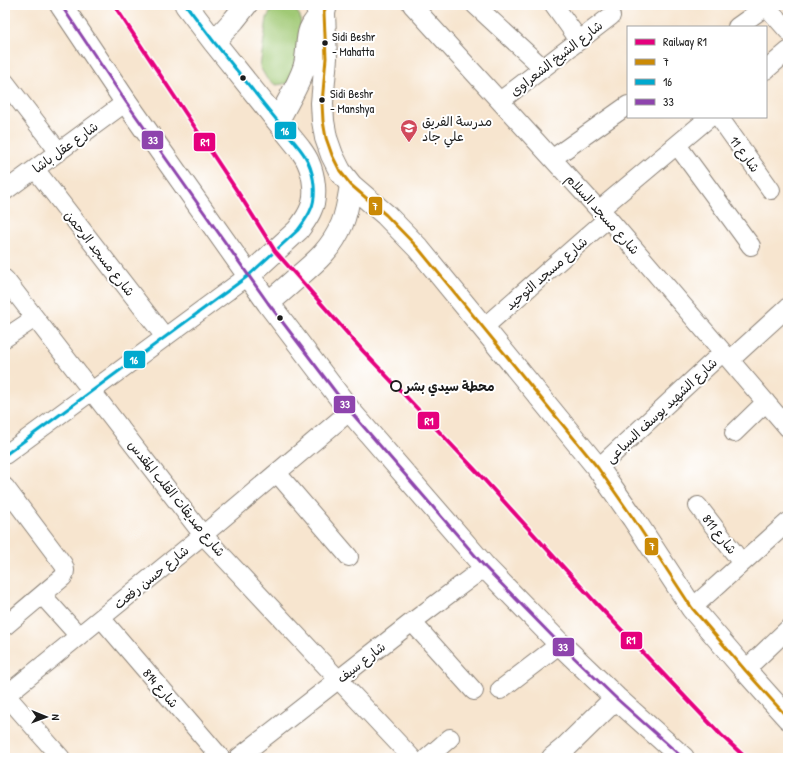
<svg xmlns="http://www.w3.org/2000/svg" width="793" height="763" viewBox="0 0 793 763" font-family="'Patrick Hand','Playpen Sans Arabic',sans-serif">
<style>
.green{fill:#a0c975;stroke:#5e7248}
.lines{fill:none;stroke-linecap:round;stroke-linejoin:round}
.minor-casing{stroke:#8a8076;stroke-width:20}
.tertiary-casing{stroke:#8a8076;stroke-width:24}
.minor{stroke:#fff;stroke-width:18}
.tertiary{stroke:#fff;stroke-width:22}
.bus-1-casing{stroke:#fff;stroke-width:6}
.bus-2-casing{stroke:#fff;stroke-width:6}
.bus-3-casing{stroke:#fff;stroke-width:6}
.bus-1{stroke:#cb8a06;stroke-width:3}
.bus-2{stroke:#00a9ce;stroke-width:3}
.bus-3{stroke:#8e44ad;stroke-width:3}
.rail-1-casing{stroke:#fff;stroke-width:7}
.rail-1{stroke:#e5007d;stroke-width:4}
.bus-dot{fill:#1c1c1c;stroke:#fff;stroke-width:1.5}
.stop-dot{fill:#fff;stroke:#1c1c1c;stroke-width:2}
.labels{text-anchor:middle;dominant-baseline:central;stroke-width:4;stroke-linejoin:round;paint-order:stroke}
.bus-label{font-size:12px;fill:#1c1c1c;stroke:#fff;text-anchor:start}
.street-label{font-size:13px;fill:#1c1c1c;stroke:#fff}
.poi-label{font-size:13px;fill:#1c1c1c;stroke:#fff;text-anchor:start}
.stop-label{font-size:13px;font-weight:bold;fill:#1c1c1c;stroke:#fff;text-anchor:start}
.line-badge{stroke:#fff;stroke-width:1.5}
.badge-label{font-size:11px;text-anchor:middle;font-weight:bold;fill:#fff}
</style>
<rect width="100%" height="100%" fill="#fff"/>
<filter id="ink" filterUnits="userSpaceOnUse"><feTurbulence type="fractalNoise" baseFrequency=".025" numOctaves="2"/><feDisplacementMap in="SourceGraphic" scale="8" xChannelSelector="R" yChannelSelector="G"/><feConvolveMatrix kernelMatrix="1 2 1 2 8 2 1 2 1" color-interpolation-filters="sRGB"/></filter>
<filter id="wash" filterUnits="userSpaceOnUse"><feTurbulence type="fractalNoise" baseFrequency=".012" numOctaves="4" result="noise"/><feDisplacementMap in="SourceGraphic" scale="16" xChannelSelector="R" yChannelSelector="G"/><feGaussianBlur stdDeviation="0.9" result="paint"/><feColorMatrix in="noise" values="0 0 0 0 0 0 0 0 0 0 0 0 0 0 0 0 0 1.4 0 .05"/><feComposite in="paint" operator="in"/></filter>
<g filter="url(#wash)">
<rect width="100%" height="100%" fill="#f7e5cf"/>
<path class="green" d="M274,5H292L300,16L303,52L289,83L276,85L267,79L260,67L267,18Z"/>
</g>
<g filter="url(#ink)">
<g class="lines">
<defs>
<path id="minor" d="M412,5L599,210L608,218L788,428
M475,5L543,68
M554,5L579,40
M766,6L788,31
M737,27L768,5
M766,70L788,51
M5,82L59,152
M500,101L611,16
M719,117L771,190
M677,145L751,246
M553,158L628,105
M35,169L165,337
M5,191L126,102
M599,210L710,117
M5,279L203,535L412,758
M483,328L608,218
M5,338L35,318
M730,360L788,307
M734,433L766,402
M5,455L248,276
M598,468L723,352
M277,473L349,557
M5,487L63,564C66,569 66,572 63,577L5,626
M698,506L742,563
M42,595L79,636
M692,608L788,522
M101,618L221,758
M412,622L474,691
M745,670L788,629
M500,690L560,644
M5,694L61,758
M5,696L203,535L350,411
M238,758L412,622L485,567
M427,758L450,738"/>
<path id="tertiary" d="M61,5L126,102L268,303L350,411L485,567L560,644L616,698L683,758
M186,5L214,42L300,149C303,153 306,157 308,162C314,175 317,196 311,209C308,217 303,223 298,230L248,276
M326,5L324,13L326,58L322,103L323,121L326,138L332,155L340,171L351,185L386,215L418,248L558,419L598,468L633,518L692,608L745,670L788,718
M214,42L234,20L246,5
M278,121C286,104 298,86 304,68C311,46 301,29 324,13L317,8
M268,303C278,295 288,286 298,277C317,261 332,248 342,224C347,212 349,198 351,185
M553,758L564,749L616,698"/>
</defs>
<use href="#minor" class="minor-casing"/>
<use href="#tertiary" class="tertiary-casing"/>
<use href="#minor" class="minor"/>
<use href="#tertiary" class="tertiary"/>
<defs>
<path id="bus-1" d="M326,5L324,13L326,58L322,103L323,121L326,138L332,155L340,171L351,185L386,215L418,248L558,419L598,468L633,518L692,608L745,670L788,718"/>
<path id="bus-2" d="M5,455L248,276L298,230C303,223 308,217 311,209C317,196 314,175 308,162C306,157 303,153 300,149L214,42L186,5"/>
<path id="bus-3" d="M61,5L126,102L268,303L350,411L485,567L560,644L616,698L683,758"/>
</defs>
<use href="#bus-1" class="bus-1-casing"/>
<use href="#bus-2" class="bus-2-casing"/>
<use href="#bus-3" class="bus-3-casing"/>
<use href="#bus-1" class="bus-1"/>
<use href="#bus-2" class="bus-2"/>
<use href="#bus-3" class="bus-3"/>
<defs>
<path id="rail-1" d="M114,5L239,194L275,251L363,351L480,475L594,601L721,735L746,758"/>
</defs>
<use href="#rail-1" class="rail-1-casing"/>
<use href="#rail-1" class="rail-1"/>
</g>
</g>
<defs>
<symbol id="school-pin" viewBox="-11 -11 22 30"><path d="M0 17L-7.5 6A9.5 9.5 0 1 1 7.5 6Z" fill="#d1495b" stroke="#fff"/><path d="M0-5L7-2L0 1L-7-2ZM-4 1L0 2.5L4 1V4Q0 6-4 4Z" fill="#fff"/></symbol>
</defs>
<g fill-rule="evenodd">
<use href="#school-pin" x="399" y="118" width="20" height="27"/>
</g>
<g class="bus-dot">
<circle cx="325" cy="43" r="3.5"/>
<circle cx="243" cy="78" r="3.5"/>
<circle cx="322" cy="100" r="3.5"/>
<circle cx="280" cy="318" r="3.5"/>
</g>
<circle class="stop-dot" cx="396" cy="386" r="5"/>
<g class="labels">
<g class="bus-label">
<text x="332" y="36">Sidi Beshr<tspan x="332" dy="15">- Mahatta</tspan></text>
<text x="330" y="93">Sidi Beshr<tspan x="330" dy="15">- Manshya</tspan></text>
</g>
<g class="street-label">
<text transform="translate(556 58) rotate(-38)">شارع الشيخ الشعراوى</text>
<text transform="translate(65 147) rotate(-36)">شارع عقل باشا</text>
<text transform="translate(745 154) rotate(54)">شارع 11</text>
<text transform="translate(603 214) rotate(48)">شارع مسجد السلام</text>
<text transform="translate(100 253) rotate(52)">شارع مسجد الرحمن</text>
<text transform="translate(546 273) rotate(-41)">شارع مسجد التوحيد</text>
<text transform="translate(661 410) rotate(-43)">شارع الشهيد يوسف السباعى</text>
<text transform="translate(177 498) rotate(51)">شارع صديقات القلب المقدس</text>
<text transform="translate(720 534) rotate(52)">شارع 811</text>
<text transform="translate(151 577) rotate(-39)">شارع حسن رفعت</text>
<text transform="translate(361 662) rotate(-38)">شارع سيف</text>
<text transform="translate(161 688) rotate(49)">شارع 814</text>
</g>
<g class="poi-label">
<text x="422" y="121">مدرسة الفريق<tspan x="422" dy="15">علي جاد</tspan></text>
</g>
<g class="stop-label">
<text x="405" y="386">محطة سيدي بشر</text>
</g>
</g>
<g class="line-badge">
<rect x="274" y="121" width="23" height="19" rx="4" fill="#00a9ce"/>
<rect x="141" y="130" width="23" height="20" rx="4" fill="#8e44ad"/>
<rect x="193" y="132" width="23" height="20" rx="4" fill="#e5007d"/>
<rect x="368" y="196" width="15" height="20" rx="4" fill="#cb8a06"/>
<rect x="123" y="350" width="23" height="19" rx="4" fill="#00a9ce"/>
<rect x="333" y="395" width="23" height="19" rx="4" fill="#8e44ad"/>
<rect x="417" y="411" width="23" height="19" rx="4" fill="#e5007d"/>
<rect x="644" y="537" width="15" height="19" rx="4" fill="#cb8a06"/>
<rect x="620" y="631" width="23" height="19" rx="4" fill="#e5007d"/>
<rect x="552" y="637" width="23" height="20" rx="4" fill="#8e44ad"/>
</g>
<g class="badge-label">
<text x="285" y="135">16</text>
<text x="153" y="144">33</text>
<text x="205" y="146">R1</text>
<text x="375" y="210">7</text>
<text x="134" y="364">16</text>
<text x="345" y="408">33</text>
<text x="429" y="425">R1</text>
<text x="652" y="550">7</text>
<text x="631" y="644">R1</text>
<text x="563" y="651">33</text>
</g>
<rect width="793" height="763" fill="none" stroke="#fff" stroke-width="20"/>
<rect x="627" y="26" width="140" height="92" fill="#ffffff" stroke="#a4a4a4"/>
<rect x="635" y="39" width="20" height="6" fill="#e5007d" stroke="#a4a4a4"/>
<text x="663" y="46" font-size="12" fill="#1c1c1c">Railway R1</text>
<rect x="635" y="59" width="20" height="6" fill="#cb8a06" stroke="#a4a4a4"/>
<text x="663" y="66" font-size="12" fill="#1c1c1c">7</text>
<rect x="635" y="79" width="20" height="6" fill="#00a9ce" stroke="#a4a4a4"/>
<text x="663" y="86" font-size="12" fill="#1c1c1c">16</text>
<rect x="635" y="99" width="20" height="6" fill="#8e44ad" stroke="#a4a4a4"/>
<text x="663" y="106" font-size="12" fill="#1c1c1c">33</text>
<g transform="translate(46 717) rotate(91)" stroke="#ffffff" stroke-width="3" paint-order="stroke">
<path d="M0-3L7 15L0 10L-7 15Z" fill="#1c1c1c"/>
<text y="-6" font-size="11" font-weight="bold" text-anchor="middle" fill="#1c1c1c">N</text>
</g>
</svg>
